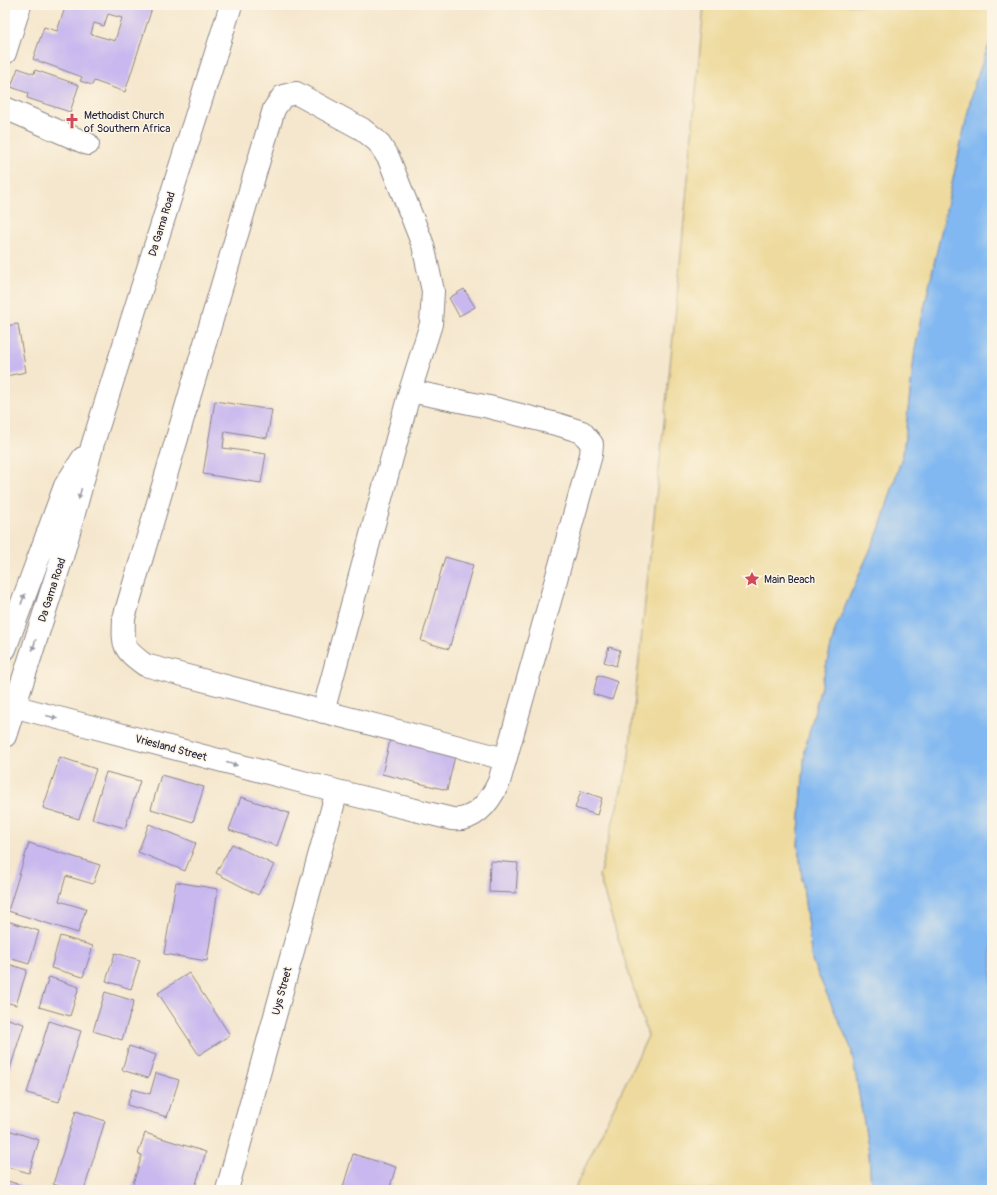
<svg xmlns="http://www.w3.org/2000/svg" width="997" height="1195" viewBox="0 0 997 1195" font-family="Pangolin,sans-serif">
<style>
.sand{fill:#eeda9e;stroke:#887e6c}
.water{fill:#81b8f1;stroke:#526d96}
.building{fill:#c8b8ef;fill-rule:evenodd}
.lines{fill:none;stroke-linecap:round;stroke-linejoin:round}
.minor-casing{stroke:#8c8484;stroke-width:24}
.minor{stroke:#fff;stroke-width:22}
.oneway{fill:#9c9ca7}
.labels{text-anchor:middle;dominant-baseline:central;stroke-width:3;stroke-linejoin:round;paint-order:stroke}
.poi-label{font-size:11px;fill:#22223b;stroke:#fcf5e5;text-anchor:start}
.street-label{font-size:11px;fill:#22223b;stroke:#fcf5e5}
</style>
<rect width="100%" height="100%" fill="#fcf5e5"/>
<filter id="ink" filterUnits="userSpaceOnUse"><feTurbulence type="fractalNoise" baseFrequency=".025" numOctaves="2"/><feDisplacementMap in="SourceGraphic" scale="8" xChannelSelector="R" yChannelSelector="G"/><feConvolveMatrix kernelMatrix="1 2 1 2 8 2 1 2 1" color-interpolation-filters="sRGB"/></filter>
<filter id="wash" filterUnits="userSpaceOnUse"><feTurbulence type="fractalNoise" baseFrequency=".012" numOctaves="4" result="noise"/><feDisplacementMap in="SourceGraphic" scale="16" xChannelSelector="R" yChannelSelector="G"/><feGaussianBlur stdDeviation="0.9" result="paint"/><feColorMatrix in="noise" values="0 0 0 0 0 0 0 0 0 0 0 0 0 0 0 0 0 1.4 0 .05"/><feComposite in="paint" operator="in"/></filter>
<g filter="url(#wash)">
<rect width="100%" height="100%" fill="#f5e7cd"/>
<path class="sand" d="M704,5H992V37L974,85L915,349L903,454L879,530L836,627L805,749L798,845L812,961L851,1048L869,1152L871,1190H574L648,1036L599,876L628,764L676,308Z"/>
<path class="water" d="M992,37V1190H871L869,1152L851,1048L812,961L798,845L805,749L836,627L879,530L903,454L915,349L974,85Z"/>
<g id="blocks">
<path class="building" d="M66,5H153L125,92L94,81L92,85L80,81L82,77L33,59L44,27L57,31ZM108,14L122,18L115,41L91,34L94,23L104,26Z
M18,68L34,74L35,70L79,85L70,112L27,98L28,93L11,87Z
M464,289L475,307L459,316L449,298Z
M18,324L26,372L6,376L5,326Z
M215,401L272,410L267,438L225,431L223,448L266,454L261,483L203,474Z
M445,557L473,565L449,649L421,641Z
M609,647L620,650L616,666L604,662Z
M598,675L618,682L612,700L593,694Z
M391,736L456,752L447,790L382,774Z
M60,757L96,769L79,819L43,808Z
M106,772L140,781L125,828L92,819Z
M161,775L204,787L193,822L151,809Z
M581,791L602,798L597,815L575,808Z
M241,797L289,813L277,846L229,830Z
M149,824L196,843L185,871L138,852Z
M29,843L100,865L93,884L66,876L59,901L86,909L78,933L8,911Z
M232,844L274,865L258,895L216,873Z
M490,861L518,863L516,893L489,892Z
M176,882L218,889L207,961L164,954Z
M7,921L39,931L29,964L5,957V927Z
M60,936L93,946L83,977L51,968Z
M115,953L140,960L131,989L106,981Z
M5,963L27,970L16,1005L5,1002Z
M189,973L230,1035L199,1055L158,993Z
M49,977L79,987L70,1016L39,1007Z
M105,992L134,1001L122,1040L93,1031Z
M5,1018L24,1024L8,1075L5,1074Z
M49,1021L81,1031L59,1102L27,1093Z
M129,1046L156,1055L148,1078L122,1070Z
M156,1073L179,1080L167,1117L127,1105L132,1089L150,1094Z
M76,1111L105,1121L84,1190H72L53,1184Z
M5,1129L39,1140L29,1173L5,1166Z
M145,1133L206,1152L194,1190H131L142,1155L138,1154Z
M353,1154L396,1167L389,1190H342Z
M5,1180L35,1190H5Z"/>
</g>
</g>
<g filter="url(#ink)">
<use href="#blocks" fill-opacity="0" stroke="#8c8484" stroke-width="1"/>
<g class="lines">
<defs>
<path id="minor" d="M5,53L20,5
M5,108L88,144
M5,649L65,486L83,458
M5,704L337,791L452,819C476,822 490,801 499,782L591,455L592,444L582,432L560,425L489,407L410,391
M323,712L410,391L431,324L433,291L423,245L389,159L378,142L362,129L296,93L283,96L274,109L124,618C123,647 122,648 145,665L505,759
M5,736L61,561L93,443L231,5
M227,1190L337,791"/>
</defs>
<use href="#minor" class="minor-casing"/>
<use href="#minor" class="minor"/>
</g>
<defs><path id="oneway-solid" d="M-6-.8H1V-3.2L6.5 0L1 3.2V.8H-6Z"/></defs>
<g class="oneway">
<use href="#oneway-solid" transform="translate(80 494) rotate(104)"/>
<use href="#oneway-solid" transform="translate(23 599) rotate(-70)"/>
<use href="#oneway-solid" transform="translate(34 645) rotate(108)"/>
<use href="#oneway-solid" transform="translate(52 717) rotate(15)"/>
<use href="#oneway-solid" transform="translate(232 764) rotate(15)"/>
</g>
</g>
<defs>
<symbol id="church-bare" viewBox="-9 -9 18 18"><path d="M-1.2-6h2.4v3.5h3.3v2.4h-3.3V6h-2.4V-.1h-3.3v-2.4h3.3Z" fill="#d1495b" stroke="#fcf5e5" stroke-width="2.5" paint-order="stroke"/></symbol>
<symbol id="sight-bare" viewBox="-9 -9 18 18"><path d="M0-6L1.8-2.2L6-1.7L2.9 1.2L3.7 5.4L0 3.3L-3.7 5.4L-2.9 1.2L-6-1.7L-1.8-2.2Z" fill="#d1495b" stroke="#fcf5e5" stroke-width="2.5" paint-order="stroke"/></symbol>
</defs>
<g fill-rule="evenodd">
<use href="#church-bare" x="61" y="110" width="22" height="22"/>
<use href="#sight-bare" x="741" y="568" width="22" height="22"/>
</g>
<g class="labels">
<g class="poi-label">
<text x="84" y="115">Methodist Church<tspan x="84" dy="13">of Southern Africa</tspan></text>
<text x="764" y="579">Main Beach</text>
</g>
<g class="street-label">
<text transform="translate(162 224) rotate(-73)">Da Gama Road</text>
<text transform="translate(52 590) rotate(-72)">Da Gama Road</text>
<text transform="translate(171 748) rotate(15)">Vriesland Street</text>
<text transform="translate(282 991) rotate(-75)">Uys Street</text>
</g>
</g>
<rect width="997" height="1195" fill="none" stroke="#fcf5e5" stroke-width="20"/>
</svg>
